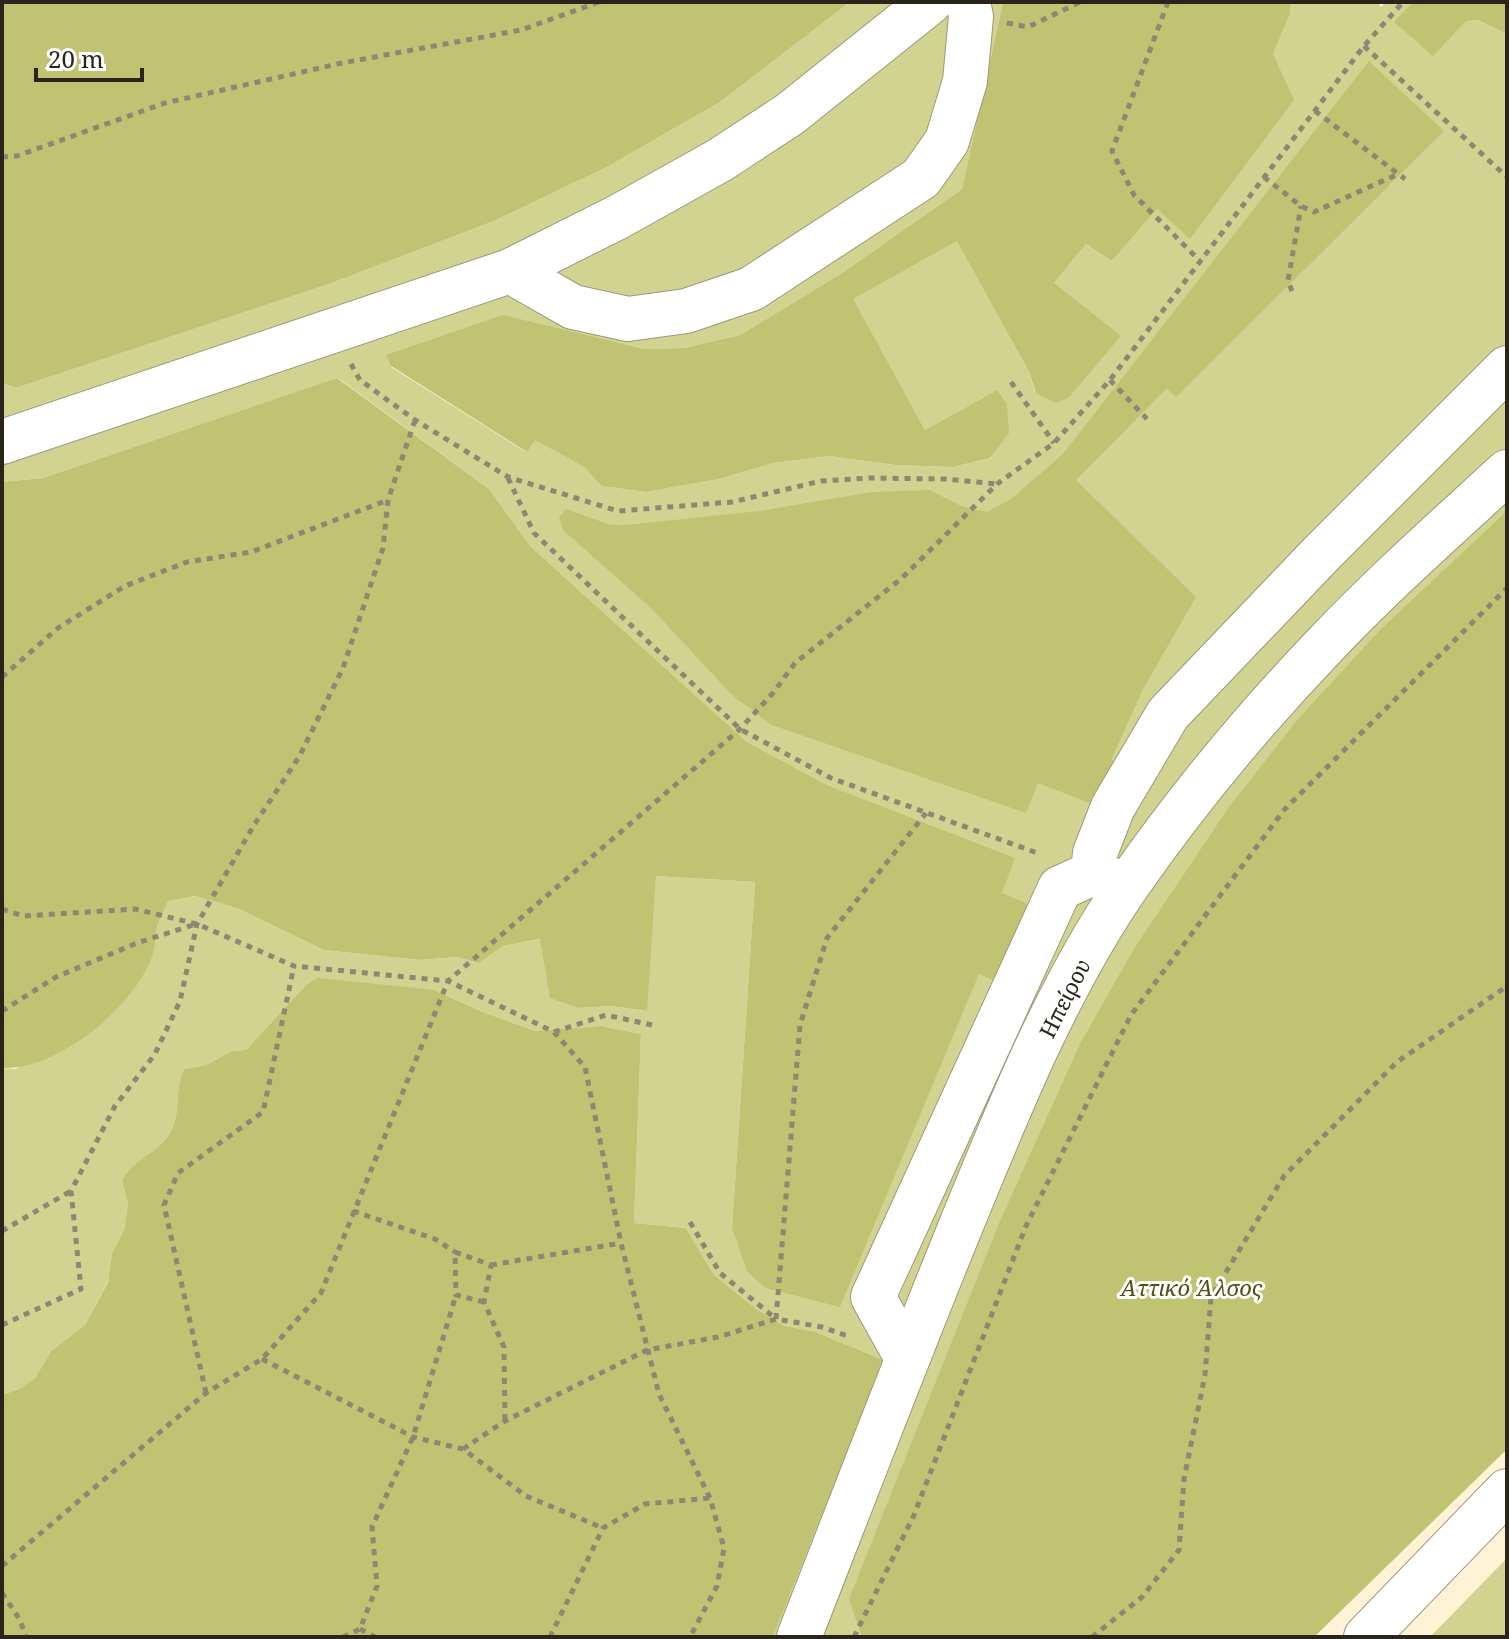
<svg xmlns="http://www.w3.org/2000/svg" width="1509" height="1639" viewBox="0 0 1509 1639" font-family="'Noto Serif',serif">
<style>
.green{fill:#d1d490}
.forest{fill:#bfc372}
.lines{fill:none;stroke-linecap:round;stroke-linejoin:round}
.minor-casing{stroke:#a1967b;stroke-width:46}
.path{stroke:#8f8773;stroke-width:5;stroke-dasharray:6 6;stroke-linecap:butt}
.minor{stroke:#fff;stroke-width:44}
.labels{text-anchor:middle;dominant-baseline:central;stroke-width:6;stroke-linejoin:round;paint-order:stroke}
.street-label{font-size:22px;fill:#29251a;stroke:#fff}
.park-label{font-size:22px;font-style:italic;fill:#4f5013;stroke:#fff}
</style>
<rect width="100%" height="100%" fill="#fff3d6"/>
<path class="green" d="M850,2H1003L962,189L842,273L740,335L684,348L644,349L578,334L391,367L526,452L534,439L584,467L603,486L646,492L719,479L773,463L829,456L895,465L953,467L991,458L997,390L925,430L852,299L957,240L1029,372L1035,392L1054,283L1086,244L1112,261L1157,209L1190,238L1273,54L1290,14L1291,2H1378L1381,7L1386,2H1413L1395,22L1478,20L1507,34V1449L1314,1637H773L884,1360L813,1331L785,1326L755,1308L714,1275L686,1228L634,1223L641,1034L601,1026L535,1031L483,1012L434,990L306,985L246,1050L232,1051L206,1065L184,1069C173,1091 183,1115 168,1136C155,1155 133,1160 122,1181L128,1203L124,1230L112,1253L108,1281L85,1325L51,1351L35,1378L19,1389L2,1395V1068L16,1069L152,956L158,923L168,901L195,896L237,908L324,950L420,960L458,957L479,963L503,946L541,939L579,1008L610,1006L646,1011L656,876L755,882L732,1228L765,1288L840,1306L979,973L1041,909L1001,893L829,786L747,742L531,547L489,489L338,378L43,478L2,482V383L16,388L329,284L494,221L607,167L720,102Z
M1507,1558V1637H1430Z"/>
<path class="forest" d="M2,2H850L720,102L607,167L494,221L329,284L16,388L2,383Z
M1003,2H1291L1290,14L1273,54L1294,100L1190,239L1157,209L1112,261L1086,244L1054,283L1121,336L1069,397L1056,403L1036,393L1029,372L957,241L853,299L925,430L997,390L1007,404L1009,433L990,458L953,467L895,465L829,456L773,463L719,479L646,492L602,486L584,467L535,440L527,452L391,366L386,355L503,315L644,349L684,348L740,335L842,273L962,189Z
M1413,2H1507V34L1478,20L1466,21L1433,56L1394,22Z
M1369,61L1444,131L1176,397L1167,388L1076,480L1196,597L1142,691L1111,760L1123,766L1093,842L1077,836L1090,803L1038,783L1026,813L772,725L732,695L651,608L563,530L559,517L566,509L611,525H626L760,511L872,492L929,490L961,506L987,512L1011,499L1063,454Z
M337,378L489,489L531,547L747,742L829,786L1015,858L1002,893L1041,909L1008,986L979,974L840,1307L765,1288L747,1271L732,1228L755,882L656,876L647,1011L610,1006L579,1008L550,998L540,939L503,946L479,963L457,957L420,960L324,950L237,908L195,896L168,901C165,908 161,916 158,924C155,933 156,944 153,954C136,1006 57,1071 2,1068V482L43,478Z
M1507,511V1449L1314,1637H862L849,1599L1000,1221L1080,1044L1135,947L1229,807L1299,718L1381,629Z
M318,978L434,990L483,1012L535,1031L601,1026L641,1034L634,1223L686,1228L714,1275L755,1308L785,1326L813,1331L884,1360L773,1637H2V1395L19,1389L35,1378L51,1351L85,1325L108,1282L112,1253L124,1230L128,1203L122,1181C132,1160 155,1155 168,1136C183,1115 173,1091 184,1069L206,1065L232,1051L246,1050L306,985Z"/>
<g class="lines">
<defs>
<path id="minor" d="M510,271L573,307L628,319L686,311L751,289L921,178L947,141L965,81L971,17L968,2
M2,442L510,271L618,217L720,160L790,114L930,2
M1093,873L1095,853L1113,807L1168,714L1322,553L1507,368
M907,1358L873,1297L1060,888L1093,873L1121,883
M799,1637C853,1499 906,1360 962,1223C1009,1108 1057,988 1127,886C1186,801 1254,719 1326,644C1383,584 1446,528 1507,472
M1366,1637L1507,1491"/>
</defs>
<use href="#minor" class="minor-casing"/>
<path class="path" d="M1168,2L1112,151L1134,195L1200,261
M1007,23L1028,27L1080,2
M1364,46L1507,177
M1315,111L1405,179
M2,157L17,156L165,103L342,63L521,30L599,2
M1264,177L1301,206L1314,212L1398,174
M1292,291L1288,281L1301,206
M351,364L360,380L415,420L508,477L618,511L732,502L821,481L869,478L945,479L997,484
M1110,380L1147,419
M1011,382L1054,443
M508,478L534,533L740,729L831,778L1040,854
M2,677L58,628L125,586L187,562L251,552L388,500
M2,909L23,916L135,909L197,924L294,966L448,981L554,1032L585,1067L621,1243L659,1394L710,1498L724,1548L717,1586L690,1637
M2,1011L56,977L137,943L196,924
M554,1032L606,1015L652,1025
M353,1211L435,1239L455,1252
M690,1222L720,1273L775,1318
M2,1231L71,1191
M491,1265L621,1243
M484,1302L456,1295L455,1252L491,1265L484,1302L504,1347L505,1421
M776,1319L800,1025L827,938L926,813
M2,1325L81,1289L71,1191L115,1106L155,1054L180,1001L197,924L254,825L299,757L343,668L383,548L388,500L415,420
M262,1359L413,1437L463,1449L526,1496L603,1528
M206,1393L164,1205L178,1173L263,1112L294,966
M463,1449L505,1421L647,1350L718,1337L776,1319L822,1327L850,1337
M2,1566L206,1393L262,1359L321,1293L448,981L740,729L773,693L795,663L902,578L997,484L1054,443L1110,380L1364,46L1403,2
M2,1593L20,1620L26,1637
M360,1629L375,1637
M343,1637L360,1629L377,1586L372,1527L413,1437L456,1295
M550,1637L603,1528L645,1504L710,1498
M854,1637L914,1515L1026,1226L1131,1015L1284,810L1507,588
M1092,1637L1142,1597L1179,1550L1184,1479L1205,1375L1211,1297L1284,1176L1397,1062L1507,986"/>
<use href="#minor" class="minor"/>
</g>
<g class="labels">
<g class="street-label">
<text transform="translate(1064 998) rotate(-63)">Ηπείρου</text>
</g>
<g class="park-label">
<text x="1191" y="1287">Αττικό Άλσος</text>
</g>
</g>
<rect width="1509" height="1639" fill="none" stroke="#29251a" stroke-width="8"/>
<path d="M36 68v12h106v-12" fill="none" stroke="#29251a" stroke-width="4"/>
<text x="48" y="68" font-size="24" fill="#29251a" stroke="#ffffff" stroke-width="6" paint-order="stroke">20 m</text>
</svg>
